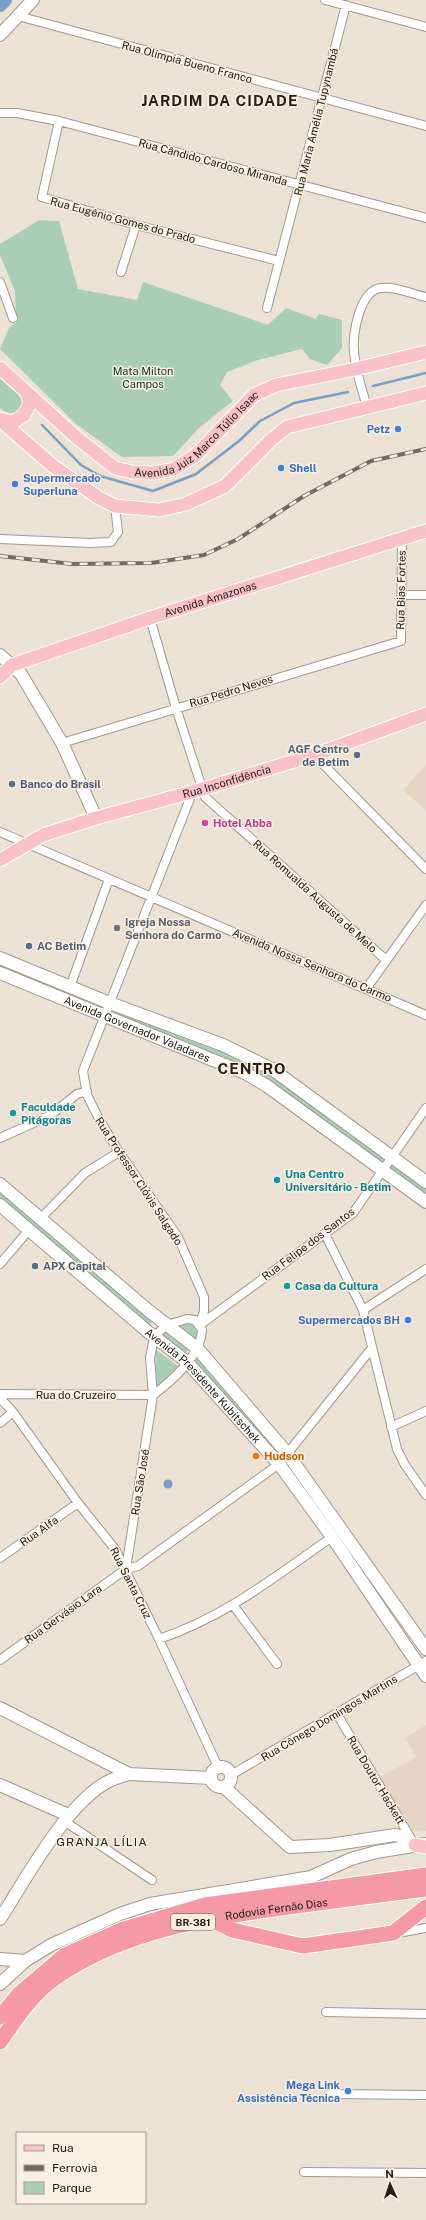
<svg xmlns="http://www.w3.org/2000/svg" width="426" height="2220" viewBox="0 0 426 2220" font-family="'Public Sans',sans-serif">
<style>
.built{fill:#e4d5c4}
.green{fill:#a9cdb7}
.water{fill:#799ec5}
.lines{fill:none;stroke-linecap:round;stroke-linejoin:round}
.stream{stroke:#799ec5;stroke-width:2.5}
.river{stroke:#799ec5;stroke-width:14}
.street-casing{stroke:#a2998e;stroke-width:10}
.secondary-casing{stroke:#a2998e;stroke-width:14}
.primary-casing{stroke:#fff;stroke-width:15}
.highway-casing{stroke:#fff;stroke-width:17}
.street{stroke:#fff;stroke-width:8}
.secondary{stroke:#fff;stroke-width:12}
.primary{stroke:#f9c2ca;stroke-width:13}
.highway{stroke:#f599a7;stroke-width:15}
.rail-casing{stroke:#716b63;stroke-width:4}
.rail{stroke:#f9eee2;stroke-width:2.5;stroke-dasharray:8;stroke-linecap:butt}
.shop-dot{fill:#3f7fe0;stroke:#f9eee2;stroke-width:1.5}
.service-dot{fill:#5c6f8a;stroke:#f9eee2;stroke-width:1.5}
.hotel-dot{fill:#d1479c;stroke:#f9eee2;stroke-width:1.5}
.worship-dot{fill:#6b7280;stroke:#f9eee2;stroke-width:1.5}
.culture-dot{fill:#0f9aa8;stroke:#f9eee2;stroke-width:1.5}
.food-dot{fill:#e8710a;stroke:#f9eee2;stroke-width:1.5}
.labels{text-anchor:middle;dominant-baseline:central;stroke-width:3;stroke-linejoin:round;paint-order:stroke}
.shield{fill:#f9eee2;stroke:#635e57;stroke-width:1}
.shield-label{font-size:10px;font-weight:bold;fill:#23201b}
.street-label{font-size:11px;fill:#23201b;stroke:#f9eee2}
.park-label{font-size:11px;fill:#0d3824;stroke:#f9eee2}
.shop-label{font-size:11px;font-weight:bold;fill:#366cbe;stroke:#f9eee2;text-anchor:end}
.service-label{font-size:11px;font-weight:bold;fill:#4e5e75;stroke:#f9eee2;text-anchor:start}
.hotel-label{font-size:11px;font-weight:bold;fill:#b23c85;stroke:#f9eee2;text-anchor:start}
.worship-label{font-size:11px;font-weight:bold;fill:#5b616d;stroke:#f9eee2;text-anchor:start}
.culture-label{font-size:11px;font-weight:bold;fill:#0d838f;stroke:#f9eee2;text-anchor:start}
.food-label{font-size:11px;font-weight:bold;fill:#c56008;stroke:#f9eee2;text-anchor:start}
.neighbourhood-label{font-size:12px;letter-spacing:1px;fill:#23201b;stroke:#f9eee2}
.district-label{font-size:15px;font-weight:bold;letter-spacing:1px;fill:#23201b;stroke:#f9eee2}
</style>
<rect width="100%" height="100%" fill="#ece1d5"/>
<path class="built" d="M426,765V811L403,790Z
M426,1725V1831L413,1832L380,1777L417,1757L405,1738Z"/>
<path class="green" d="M39,220L59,221L78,289L137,300L143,282L268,325L286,308L316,319L319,314L342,320V348L327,365L310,359L302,349L258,360L227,372L220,385L233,401L199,428L173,456L122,457L76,424L0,349L9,328L16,323L15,291L0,255V244Z
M0,375L23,398L22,409C12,415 9,414 0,408Z
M0,962L238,1057L270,1075L412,1177L426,1188V1195L256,1072L0,968Z
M0,1189L153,1318L150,1326L0,1200Z
M186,1323C196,1323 197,1327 199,1336L195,1344L173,1325Z
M164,1329L189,1349L183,1355L159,1337Z
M156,1350L178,1366L155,1390Z
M198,1356L279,1448L274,1453L194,1363Z"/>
<path class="water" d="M163.5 1484a4.5 4.5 0 1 1 9 0a4.5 4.5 0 1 1-9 0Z"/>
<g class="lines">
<path class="stream" d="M373,386L426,373
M42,425L81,465L100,476L153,491L196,474L239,441L260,421L294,403L348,392"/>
<path class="river" d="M0,5L5,0"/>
<defs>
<path id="street" d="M325,0L426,27
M18,16L426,126
M0,113H17L59,121L426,218
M59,121L42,197L136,225L279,261
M121,272L136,225
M0,282L13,318
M267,308L346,5
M367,407C362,389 355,370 354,351C352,334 360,290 381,288C395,286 412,294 426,297
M0,539L90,543L111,542L118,532L115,506
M401,595H426
M150,618L176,708L205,797L386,960
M62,743L401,641L402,539
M314,755L426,869
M193,791L83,1071L87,1095L99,1119L119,1152L178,1237L204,1297V1311L200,1324
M0,832L426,1015
M70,987L109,879
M366,989L426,905
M0,1138L51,1115L77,1094L87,1091
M41,1218L85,1173L119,1152
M325,1234L363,1310L397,1449L405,1465L426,1495
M0,1264L29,1230
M363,1310L426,1269
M201,1324L353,1213L426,1108
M0,1394L153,1395
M0,1398L13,1412L78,1503L115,1549L159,1639L218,1767
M0,1423L13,1412
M391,1427L426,1411
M0,1558L78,1503
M126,1569L153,1395L150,1358L154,1337L166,1325L187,1319L195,1320L202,1330C201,1355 172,1381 153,1395
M233,1605L277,1664
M159,1639C225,1617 276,1576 332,1537
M0,1660L126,1569L138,1566L279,1464L372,1348
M337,1714L413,1842
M231,1775L426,1661
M64,1821L152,1880
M398,1933L426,1928
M326,2012L426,2014
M330,2094L426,2095
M304,2172L426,2173"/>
<g id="secondary">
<path d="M0,35L33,0"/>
<path d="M0,655L21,674L62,743L96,818"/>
<path d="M0,958L107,1002L223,1045L272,1069L426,1182"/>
<path id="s1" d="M0,973L247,1074L267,1086L426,1202"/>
<path d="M0,1184L149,1311L197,1348L287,1453L426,1649"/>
<path id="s2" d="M0,1205L147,1331L187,1362L279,1464L332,1537L426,1676"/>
<path d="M0,1708L129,1774L211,1778"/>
<circle cx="221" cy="1777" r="10"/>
<path d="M0,1785L68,1815"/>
<path d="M224,1787L290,1847L330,1845L395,1835L400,1836L415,1845"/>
<path d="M0,1919C26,1879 66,1803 109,1781C115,1778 122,1776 129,1774"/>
<path d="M0,1959L25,1961"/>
<path d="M0,1984L25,1961L51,1945L120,1914L150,1904L311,1877L351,1859L376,1852L425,1844"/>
</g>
<g id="primary">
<path id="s3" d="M0,368L76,437L115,468L132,472L154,473L174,469L196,455L254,395L276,385L356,369L426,352"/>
<path d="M0,419L13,422L24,415L30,403L27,393"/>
<path d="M0,420L53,466L99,498L115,506L159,510L186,504L225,486L271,440L287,427L426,393"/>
<path id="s4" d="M0,677L12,665L27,660L150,618L426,531"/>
<path id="s5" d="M0,860L43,835L96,818L203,789L314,755L426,714"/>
<path d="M415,1845L426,1847"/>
</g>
<g id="highway">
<path d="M208,1918L232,1930L303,1946L393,1933L426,1907"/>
<path d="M0,2017L19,1994L65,1955L121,1930L205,1905L426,1875"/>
<path id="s6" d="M0,2042C16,2019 32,1994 55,1978C124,1930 207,1918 288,1907C334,1901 380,1895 426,1889"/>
</g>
</defs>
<use href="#street" class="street-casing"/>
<use href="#secondary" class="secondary-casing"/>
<use href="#primary" class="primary-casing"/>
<use href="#highway" class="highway-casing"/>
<use href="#street" class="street"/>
<use href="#secondary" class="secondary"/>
<use href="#primary" class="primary"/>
<use href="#highway" class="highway"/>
<defs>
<path id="rail" d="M0,556L72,564L151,563L204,555L238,539L304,496L371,461L426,449"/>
</defs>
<use href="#rail" class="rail-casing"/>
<use href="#rail" class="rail"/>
</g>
<g class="shop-dot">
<circle cx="398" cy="429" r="4"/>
<circle cx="281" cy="468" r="4"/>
<circle cx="15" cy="484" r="4"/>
<circle cx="408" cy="1320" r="4"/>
<circle cx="348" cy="2091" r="4"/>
</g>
<g class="service-dot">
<circle cx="357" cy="755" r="4"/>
<circle cx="12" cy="784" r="4"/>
<circle cx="29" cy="946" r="4"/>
<circle cx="35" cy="1266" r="4"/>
</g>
<circle class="hotel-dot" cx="205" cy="823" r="4"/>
<circle class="worship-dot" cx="117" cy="928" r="4"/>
<g class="culture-dot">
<circle cx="13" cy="1113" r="4"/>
<circle cx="277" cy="1180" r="4"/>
<circle cx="287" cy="1286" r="4"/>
</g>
<circle class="food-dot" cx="256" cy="1456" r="4"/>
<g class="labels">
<rect class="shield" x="171" y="1914" width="44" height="16" rx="3"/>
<g class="shield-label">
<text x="193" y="1922">BR-381</text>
</g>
<g class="street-label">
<text transform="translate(187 62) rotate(15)">Rua Olímpia Bueno Franco</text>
<text transform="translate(316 122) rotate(-76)">Rua Maria Amélia Tupynambá</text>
<text transform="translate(213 162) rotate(15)">Rua Cândido Cardoso Miranda</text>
<text transform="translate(123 220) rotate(15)">Rua Eugênio Gomes do Prado</text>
<text stroke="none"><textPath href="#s3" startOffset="249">Avenida Juiz Marco Túlio Isaac</textPath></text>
<text transform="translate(401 590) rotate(-89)">Rua Bias Fortes</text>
<text stroke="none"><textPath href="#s4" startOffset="226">Avenida Amazonas</textPath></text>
<text transform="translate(231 691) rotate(-17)">Rua Pedro Neves</text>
<text stroke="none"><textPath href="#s5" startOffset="241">Rua Inconfidência</textPath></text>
<text transform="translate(315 896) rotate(42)">Rua Romualda Augusta de Melo</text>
<text transform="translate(312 965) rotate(23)">Avenida Nossa Senhora do Carmo</text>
<text stroke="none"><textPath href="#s1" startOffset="148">Avenida Governador Valadares</textPath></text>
<text transform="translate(139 1181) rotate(57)">Rua Professor Clóvis Salgado</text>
<text transform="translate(308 1244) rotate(-37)">Rua Felipe dos Santos</text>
<text stroke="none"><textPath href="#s2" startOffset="272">Avenida Presidente Kubitschek</textPath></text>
<text x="76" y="1395">Rua do Cruzeiro</text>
<text transform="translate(140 1482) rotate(-81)">Rua São José</text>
<text transform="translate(39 1531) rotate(-35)">Rua Alfa</text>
<text transform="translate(131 1583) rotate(63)">Rua Santa Cruz</text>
<text transform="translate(63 1614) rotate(-36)">Rua Gervásio Lara</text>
<text transform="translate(329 1718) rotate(-31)">Rua Cônego Domingos Martins</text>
<text transform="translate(376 1780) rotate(59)">Rua Doutor Hackett</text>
<text stroke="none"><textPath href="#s6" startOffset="319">Rodovia Fernão Dias</textPath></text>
</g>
<g class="park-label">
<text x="143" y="371">Mata Milton<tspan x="143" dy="13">Campos</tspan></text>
</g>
<g class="shop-label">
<text x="390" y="429">Petz</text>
<text x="289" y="468" text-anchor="start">Shell</text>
<text x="23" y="478" text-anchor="start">Supermercado<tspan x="23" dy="13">Superluna</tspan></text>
<text x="400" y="1320">Supermercados BH</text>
<text x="340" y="2085">Mega Link<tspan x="340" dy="13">Assistência Técnica</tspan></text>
</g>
<g class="service-label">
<text x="349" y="749" text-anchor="end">AGF Centro<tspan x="349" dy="13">de Betim</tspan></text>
<text x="20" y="784">Banco do Brasil</text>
<text x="37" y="946">AC Betim</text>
<text x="43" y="1266">APX Capital</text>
</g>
<g class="hotel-label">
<text x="213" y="823">Hotel Abba</text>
</g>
<g class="worship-label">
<text x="125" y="922">Igreja Nossa<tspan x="125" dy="13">Senhora do Carmo</tspan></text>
</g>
<g class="culture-label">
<text x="21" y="1107">Faculdade<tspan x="21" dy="13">Pitágoras</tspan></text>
<text x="285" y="1174">Una Centro<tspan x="285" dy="13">Universitário - Betim</tspan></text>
<text x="295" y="1286">Casa da Cultura</text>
</g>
<g class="food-label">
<text x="264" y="1456">Hudson</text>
</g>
<g class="neighbourhood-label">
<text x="102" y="1842">GRANJA LÍLIA</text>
</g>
<g class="district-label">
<text x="220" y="100">JARDIM DA CIDADE</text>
<text x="252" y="1068">CENTRO</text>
</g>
</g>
<rect x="16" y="2132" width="130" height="72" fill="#f9eee2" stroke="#a39c92"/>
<rect x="24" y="2145" width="20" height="6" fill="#f9c2ca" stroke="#a39c92"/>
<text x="52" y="2152" font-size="12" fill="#23201b">Rua</text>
<rect x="24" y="2165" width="20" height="6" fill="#716b63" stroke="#a39c92"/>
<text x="52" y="2172" font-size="12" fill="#23201b">Ferrovia</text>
<rect x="24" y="2182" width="20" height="12" fill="#a9cdb7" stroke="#a39c92"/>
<text x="52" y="2192" font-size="12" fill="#23201b">Parque</text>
<g transform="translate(390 2184) rotate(357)" stroke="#f9eee2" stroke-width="3" paint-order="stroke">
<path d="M0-3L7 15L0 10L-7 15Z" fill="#23201b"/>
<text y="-6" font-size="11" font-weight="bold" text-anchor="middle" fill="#23201b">N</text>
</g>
</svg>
